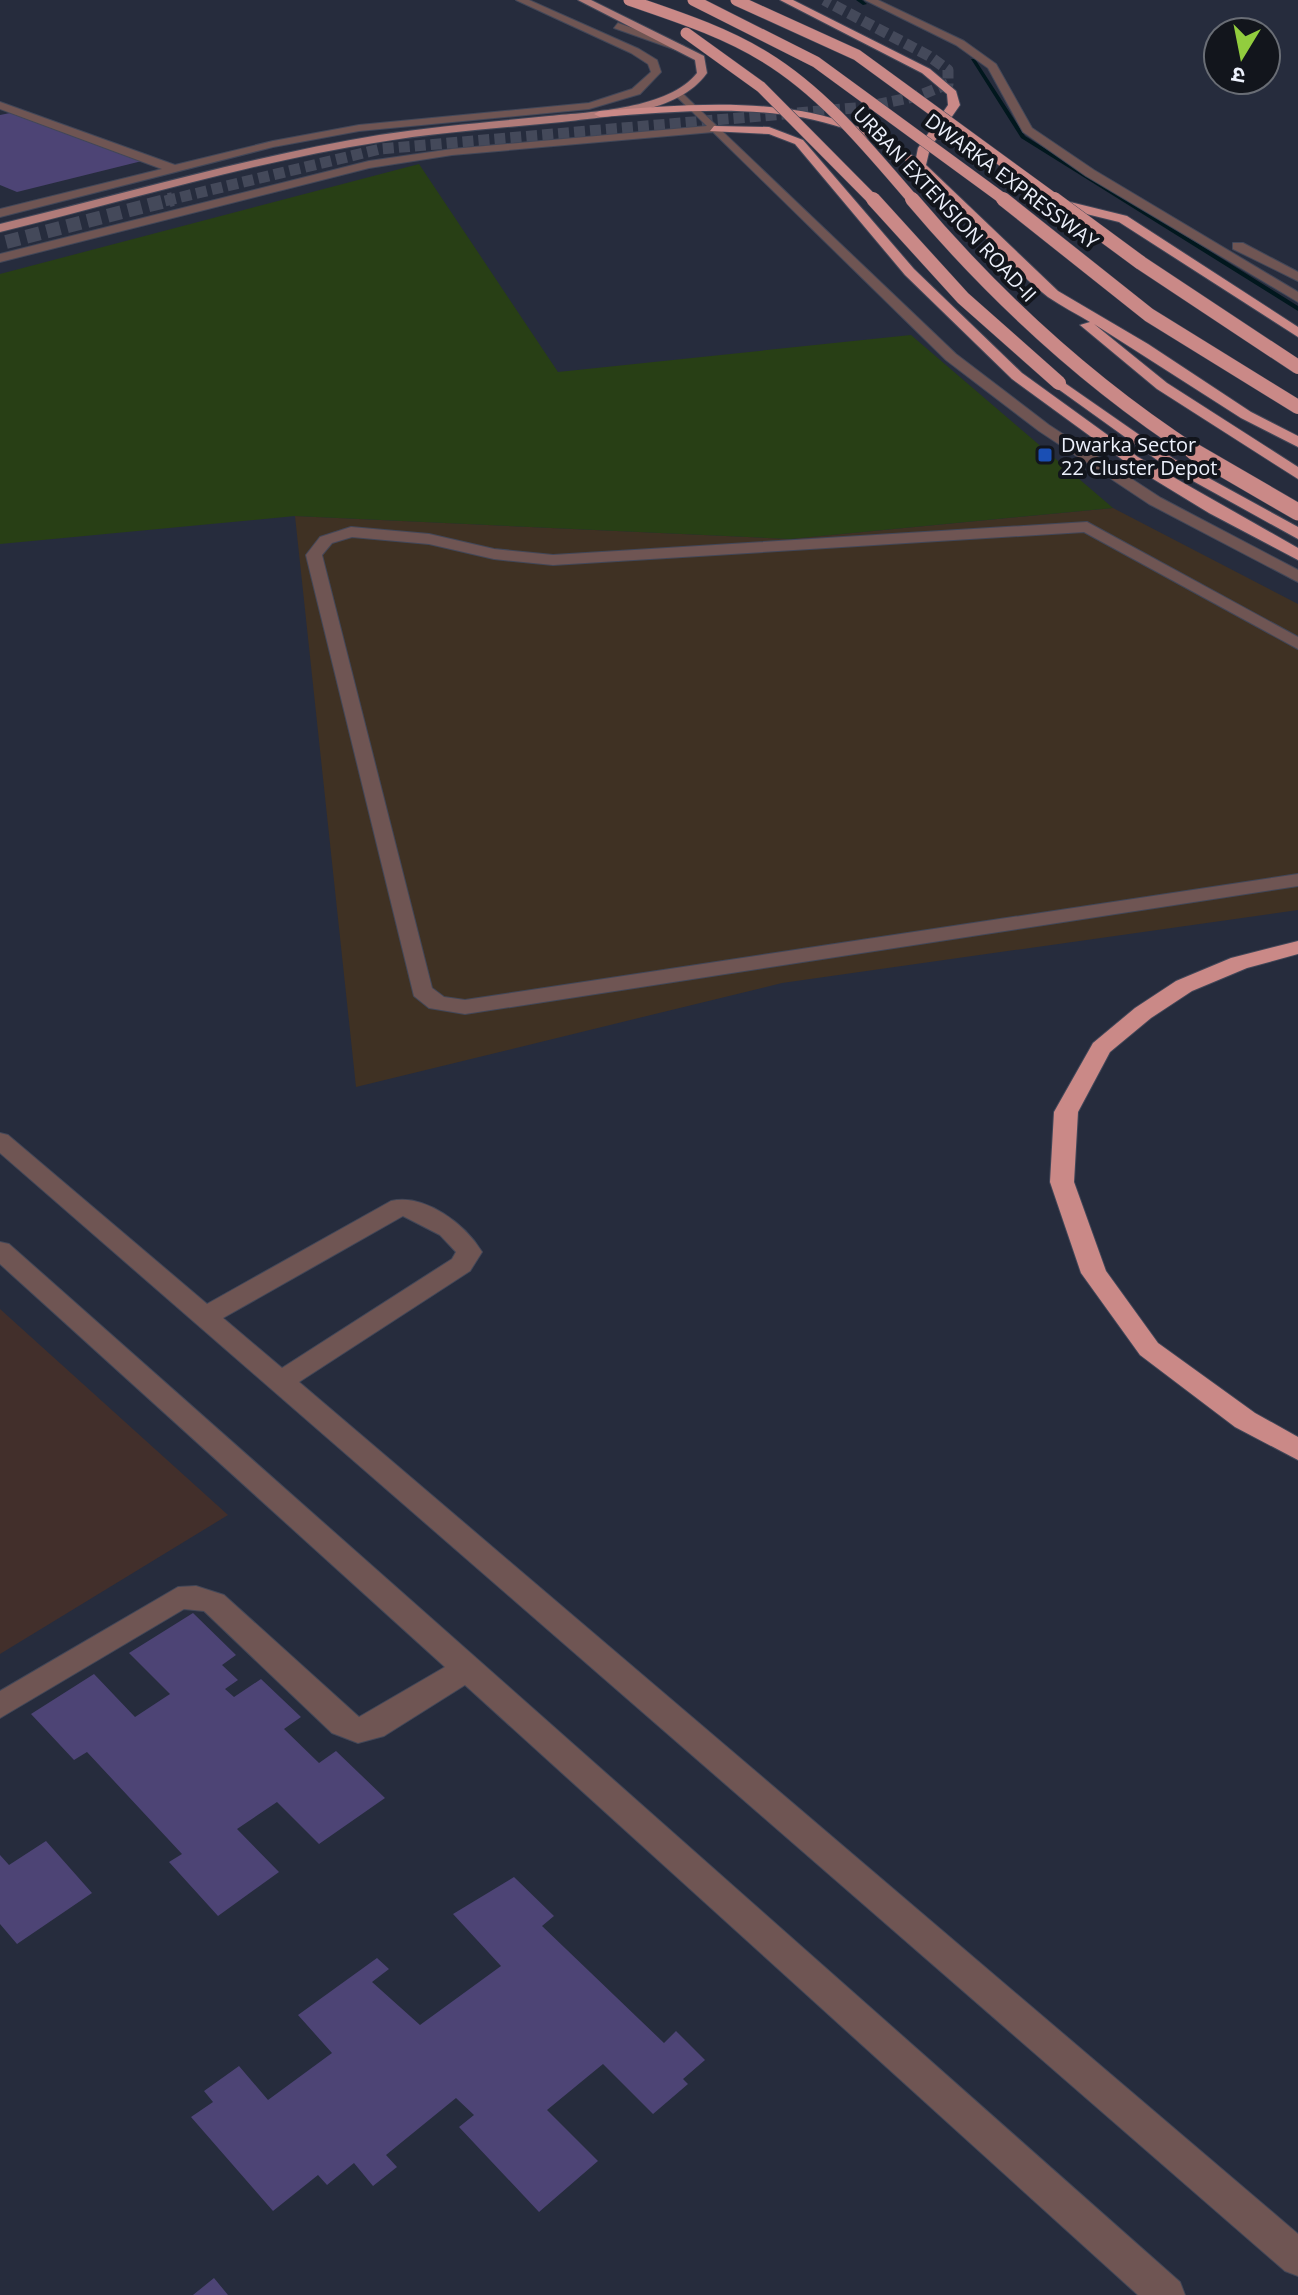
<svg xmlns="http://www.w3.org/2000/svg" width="1298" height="2295" viewBox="0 0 1298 2295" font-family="'Open Sans','Noto Sans Devanagari',sans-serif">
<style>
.industrial{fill:#3f3123}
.education{fill:#422f2b}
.green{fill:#283f15}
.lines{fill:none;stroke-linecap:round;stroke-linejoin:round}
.stream{fill:#01171d;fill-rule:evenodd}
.building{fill:#4d4475}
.major-tunnel-far1{stroke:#44495a;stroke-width:11;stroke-dasharray:11 5;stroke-linecap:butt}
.major-tunnel{stroke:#44495a;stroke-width:14;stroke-dasharray:14 7;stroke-linecap:butt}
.minor-casing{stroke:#424758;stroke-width:2}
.major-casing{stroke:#424758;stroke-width:2}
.highway-casing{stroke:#424758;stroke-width:2}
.minor{fill:#6f5553;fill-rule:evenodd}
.major{fill:#b07b79;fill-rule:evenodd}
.highway{fill:#ca8987;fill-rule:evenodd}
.highway-bridge-far2-casing{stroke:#424758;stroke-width:12;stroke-linecap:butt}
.highway-bridge-far1-casing{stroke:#424758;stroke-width:15;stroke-linecap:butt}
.highway-bridge-casing{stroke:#424758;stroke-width:18;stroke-linecap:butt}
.highway-bridge-far2{stroke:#ca8987;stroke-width:11}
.highway-bridge-far1{stroke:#ca8987;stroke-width:14}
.highway-bridge{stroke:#ca8987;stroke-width:17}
.transit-dot{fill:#1a4fb4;stroke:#12151c;stroke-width:3}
.labels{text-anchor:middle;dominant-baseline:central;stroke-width:8;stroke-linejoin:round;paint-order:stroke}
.far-street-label{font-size:20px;fill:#ecf0fb;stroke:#12151c}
.far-poi-label{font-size:20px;fill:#ecf0fb;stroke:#12151c;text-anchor:start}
</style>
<rect width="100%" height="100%" fill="#262c3d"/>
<path class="industrial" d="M1113,508L1298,604V910L782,983L356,1087L295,516L790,539Z"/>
<path class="education" d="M0,1309L228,1515L0,1654Z"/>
<path class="green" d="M419,164L558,372L911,335L1113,508L790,539L295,516L0,544V274Z"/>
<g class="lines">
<path class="stream" d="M856,0H862L867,4L863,5Z
M971,59H975L1025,136L1298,306V311L1021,138Z"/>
</g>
<path class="building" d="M15,112L146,160L17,192L0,185V115Z
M193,1613L236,1655L222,1665L238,1680L225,1689L234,1697L261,1679L301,1717L284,1729L319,1763L336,1751L385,1798L319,1844L277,1802L237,1829L279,1872L218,1916L169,1862L182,1854L87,1752L74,1760L31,1714L94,1674L135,1717L170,1694L129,1653Z
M46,1841L92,1893L17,1944L0,1924V1855L9,1865Z
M514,1877L554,1916L542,1926L664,2043L676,2031L705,2060L683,2079L688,2084L653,2114L603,2064L547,2110L598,2161L539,2212L459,2127L474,2115L456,2098L386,2155L397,2167L373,2186L354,2163L327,2185L318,2175L273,2211L191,2117L213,2102L204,2091L239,2066L268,2100L332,2053L298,2015L377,1958L389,1969L372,1982L420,2025L501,1966L453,1914Z
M214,2278L228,2295H193Z"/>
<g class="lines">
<path class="major-tunnel-far1" d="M165,201L380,149L866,107L918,96L948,84V70L929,56L824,0"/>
<path class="major-tunnel" d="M6,242L173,199"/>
<defs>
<path id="minor" d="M516,0H529L639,49L657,60L661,72L640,94L589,109L359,131L273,147L0,217V209L162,169L0,109V102L175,165L273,141L359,125L589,103L632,89L651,72L648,64L631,53Z
M865,0H878L964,41L996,64L1032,128L1094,170L1298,292V302L1086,176L1023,132L988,68L956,45Z
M618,23L684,46L685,48L676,50L614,28Z
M680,91L956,354L1049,425L1161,498L1298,570V582L1149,504L1039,431L946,360L713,132L452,155L369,168L0,262V254L369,161L452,149L707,126L676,96Z
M1233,243H1243L1298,272V281L1233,249Z
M1087,522L1298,637V649L1084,532L553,565L494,559L429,544L352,537L332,543L322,555L432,988L444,997L465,1000L1298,874V886L465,1014L429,1008L414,996L306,555L320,537L351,527L429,534L494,549L553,555Z
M0,1133L8,1135L207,1304L391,1201C425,1193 466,1225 482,1252L470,1271L299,1382L1298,2234V2276L1285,2271L0,1153ZM403,1216L440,1235L456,1252L452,1259L282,1368L223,1318Z
M0,1242L9,1244L1180,2282L1185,2295H1138L465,1685L384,1736L358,1743L332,1733L204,1611L184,1609L0,1718V1691L178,1587L196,1586L224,1595L359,1717L445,1667L0,1264Z"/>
<path id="major" d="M578,0H591L704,56L707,73C678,114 608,116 562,122C501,128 440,132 380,142C252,162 126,201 0,232V224C126,193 252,156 379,135C435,126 492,122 549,116C591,112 669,109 697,73L695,60Z"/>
<path id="highway" d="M780,0H793L930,69L956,91L960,105L930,148L926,165L1058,291L1148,344L1251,412L1298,436V447L1241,418L1094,324L1167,383L1298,467V479L1157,389L1080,325L1090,322C1077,314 1061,306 1048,297C1000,260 963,208 916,169C828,95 707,110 600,117L594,114L600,111C708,103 823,91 916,158L918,148L948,105L947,94L922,73Z
M714,126L769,127L803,140L914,269L1022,373L1138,457L1298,548V560L1209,513L1127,463L1012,379L905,275L795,144L769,134L710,131Z
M1062,200L1127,216L1298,327V337L1119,222L1058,207L1056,204Z
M1059,379L1174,459L1298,527V539L1164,465L1054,386V380Z
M1298,941V954L1247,968L1192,991L1151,1018L1110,1052L1078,1112L1074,1182L1106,1271L1158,1343L1255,1413L1298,1437V1460L1235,1427L1140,1355L1081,1273L1050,1182L1054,1112L1093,1043L1135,1008L1176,981L1231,958Z"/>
</defs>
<use href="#minor" class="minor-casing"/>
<use href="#major" class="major-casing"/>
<use href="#highway" class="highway-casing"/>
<use href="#minor" class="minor"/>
<use href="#major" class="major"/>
<use href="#highway" class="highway"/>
<defs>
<path id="highway-bridge-far2" d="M629,0C675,16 723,31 765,57C824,93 869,149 914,201
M693,0L816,62L1006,201
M736,0L857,55L1057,201
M686,33L761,87L874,201"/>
<path id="highway-bridge-far1" d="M873,199L963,298L1059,383
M912,199C995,297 1088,383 1196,453
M1003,199L1149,315L1298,407
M1054,199L1141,263L1298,367"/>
<path id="highway-bridge" d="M1193,451L1298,512"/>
</defs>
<use href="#highway-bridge-far2" class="highway-bridge-far2-casing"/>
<use href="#highway-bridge-far1" class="highway-bridge-far1-casing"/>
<use href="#highway-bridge" class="highway-bridge-casing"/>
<use href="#highway-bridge-far2" class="highway-bridge-far2"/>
<use href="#highway-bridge-far1" class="highway-bridge-far1"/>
<use href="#highway-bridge" class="highway-bridge"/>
</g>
<rect class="transit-dot" x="1037" y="447" width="16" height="16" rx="4"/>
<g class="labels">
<g class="far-street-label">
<text transform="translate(1012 181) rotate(37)">DWARKA EXPRESSWAY</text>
<text transform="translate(945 204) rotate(47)">URBAN EXTENSION ROAD-II</text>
</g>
<g class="far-poi-label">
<text x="1061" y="444">Dwarka Sector<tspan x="1061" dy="23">22 Cluster Depot</tspan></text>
</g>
</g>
<g transform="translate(1242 56) rotate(190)"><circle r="38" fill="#12151c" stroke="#696d75" stroke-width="2"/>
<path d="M0-6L14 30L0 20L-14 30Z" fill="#92cd3e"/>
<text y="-12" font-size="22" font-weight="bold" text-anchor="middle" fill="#ecf0fb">उ</text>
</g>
</svg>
